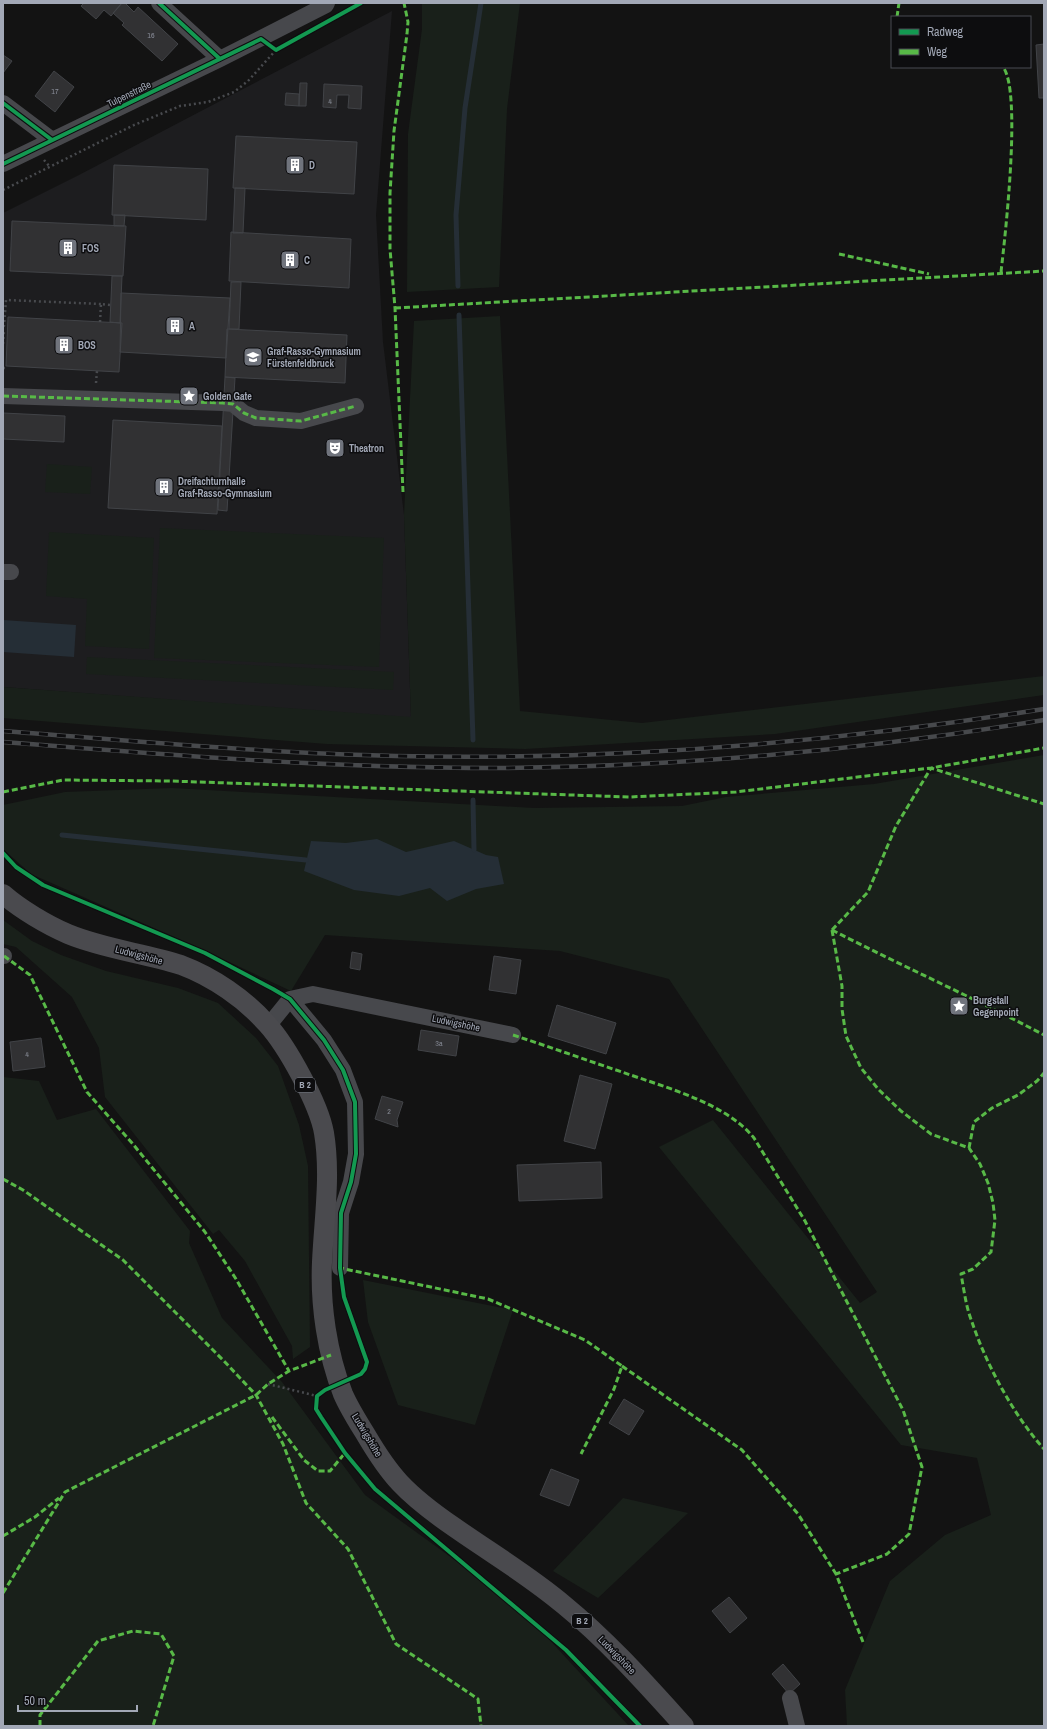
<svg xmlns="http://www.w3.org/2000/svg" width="1047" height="1729" viewBox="0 0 1047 1729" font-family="'Archivo Narrow',sans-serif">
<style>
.built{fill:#1d1d1f}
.green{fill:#19201a}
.water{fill:#252e36}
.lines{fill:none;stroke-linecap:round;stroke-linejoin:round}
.stream{stroke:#252e36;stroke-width:5}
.building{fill:#313133;stroke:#414347}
.path{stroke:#484a4e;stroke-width:2.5;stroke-dasharray:2 3;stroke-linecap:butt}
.minor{stroke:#47484c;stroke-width:16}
.major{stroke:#4a4a4e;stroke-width:20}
.rail-casing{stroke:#47494c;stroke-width:4.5}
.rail{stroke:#0d0d0f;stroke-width:3;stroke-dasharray:9;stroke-linecap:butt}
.quiet{stroke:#58b947;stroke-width:3;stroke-dasharray:6 3;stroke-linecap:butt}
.cycleway-casing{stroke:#0d0d0f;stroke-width:6}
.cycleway{stroke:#139951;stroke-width:4}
.labels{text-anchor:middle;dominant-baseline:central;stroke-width:3;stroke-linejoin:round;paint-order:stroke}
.number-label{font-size:8px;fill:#868a95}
.shield{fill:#0d0d0f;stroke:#757a84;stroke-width:1}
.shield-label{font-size:9px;font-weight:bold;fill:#a2a8b6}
.street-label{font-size:10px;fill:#a2a8b6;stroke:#0d0d0f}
.poi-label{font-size:10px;font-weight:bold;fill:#a2a8b6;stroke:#0d0d0f;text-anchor:start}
</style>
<rect width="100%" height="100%" fill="#131313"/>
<path class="built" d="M392,11L376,215L383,342L404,515L411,718L3,687V213L79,175Z"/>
<path class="green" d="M422,3H520L507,109L499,287L407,292L408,134L422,29Z
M500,316L520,711L642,723L1044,676V695L775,734L525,749L327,744L3,718V687L411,717L404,515L414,321Z
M47,464L92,467L90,494L45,492Z
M160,528L384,538L379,667L154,658Z
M49,532L154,538L149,649L85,646L87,599L46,596Z
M87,657L394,672L393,690L86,674Z
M1044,755V1726H847L845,1690L890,1581L945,1535L991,1515L977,1458L901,1445L659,1147L713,1120L860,1303L877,1292L669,979L560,951L325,935L291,991L197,947L31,874L3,849V805L65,792L172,788L534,808L682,806L726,797L874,784Z
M3,920L32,941L61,955L106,971L178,988L218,1003L256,1038L278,1066L299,1125L308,1166L310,1347L293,1359L292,1346L245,1261L219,1230L213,1234L105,1097L99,1048L72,997L16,947L3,944Z
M3,1077L39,1081L57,1120L96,1109L190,1231L189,1243L222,1318L282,1382L365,1495L463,1566L544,1634L629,1726H3Z
M363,1280L513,1310L475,1425L398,1405L368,1322Z
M623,1498L688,1513L598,1598L553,1571Z"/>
<path class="water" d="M3,620L76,625L74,657L3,652Z
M377,839L406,852L454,841L486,855L498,857L504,884L476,889L447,901L430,888L399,896L354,890L304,871L311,841L346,843Z"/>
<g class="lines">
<path class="stream" d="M458,286L456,215L465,108L481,3
M459,315L473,740
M473,800L474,850
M62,835L306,860"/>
</g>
<path class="building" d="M84,3H122L111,16L104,10L96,19L81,6Z
M122,3H125L134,12L138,7L178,44L162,61L122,25L124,23L113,13Z
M1044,44V98H1039L1036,45Z
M3,55L12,61L3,73Z
M54,71L74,87L55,112L35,96Z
M300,83H307L306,106H299Z
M324,84L362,86L361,109L348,108L349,95H337L336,108L323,107Z
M286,93L299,94V106L285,105Z
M236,136L357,142L354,194L233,188Z
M114,165L208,169L206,220L112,215Z
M235,188H245L243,233H233Z
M114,215H125L124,226H114Z
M12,221L126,226L123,276L10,271Z
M231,232L351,239L349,288L229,281Z
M112,276H122L120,323L110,322Z
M231,282H241L239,329H229Z
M121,293L230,298L226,358L120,352Z
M8,317L122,323L119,372L6,366Z
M227,329L347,335L345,383L225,377Z
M225,377L235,378L227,511L218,510Z
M3,413L65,416L64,442L3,439Z
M113,420L222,426L217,514L108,508Z
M352,952L362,954L360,970L350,968Z
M494,956L521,960L516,994L489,990Z
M557,1005L616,1023L606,1054L548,1036Z
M421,1030L459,1036L456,1056L418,1050Z
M41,1038L45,1067L13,1071L10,1042Z
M580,1075L612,1084L595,1149L564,1141Z
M382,1096L403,1102L397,1120L398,1127L375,1119Z
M601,1162L602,1198L519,1201L517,1165Z
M624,1399L644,1411L629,1435L609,1423Z
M551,1469L579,1480L569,1506L540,1495Z
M729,1597L747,1618L730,1633L712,1611Z
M783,1664L800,1684L789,1694L772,1674Z"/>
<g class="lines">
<path class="path" d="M44,160L50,167
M3,190L134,125L180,106L208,102L234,92L248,81L276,50
M100,322L101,304L110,305
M3,326H4L6,300L101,304
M3,344L4,331
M3,368H5
M96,383L97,371
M268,1384L317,1396"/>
<path class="minor" d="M159,3L220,59
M3,103L52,140
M3,164L220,59L326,5L327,3
M3,396L223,403L233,404L244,413L256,418L301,421L356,406
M3,572H11
M3,956H4
M290,999L324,1040L343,1070L355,1102L356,1154L351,1182L341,1213L340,1268
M269,1025L290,999L313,994L513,1035
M790,1698L797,1726"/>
<path class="major" d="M3,894C20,909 47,925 68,934C104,949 144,953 181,965C213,977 245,999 267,1024C287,1046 319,1104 324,1133C331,1175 324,1219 322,1262C320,1305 327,1353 343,1394C349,1408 358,1422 366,1435C376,1452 386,1468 400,1483C416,1500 435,1514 454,1527C491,1553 530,1576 564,1605C608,1641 646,1684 684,1726"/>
<defs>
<path id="rail" d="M3,731C134,741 265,753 396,756C612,761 830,743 1044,709
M3,742C167,755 331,768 496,768C679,767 864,750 1044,720"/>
</defs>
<use href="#rail" class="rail-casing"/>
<use href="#rail" class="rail"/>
<path class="quiet" d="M897,17L899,3
M839,254L929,274
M1001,272C1005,237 1022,91 1003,67
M395,308L1044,271
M3,396L223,403L233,404L244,413L256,418L301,421L356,406
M403,492L395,308L390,249V193L394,131L407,34L408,22L404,3
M3,792L63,780L171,781L629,797L736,792L931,768L1044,748
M832,930L842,986V1009L846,1036L861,1068L879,1090L901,1111L931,1134L969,1148L980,1164L988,1183L993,1203L995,1220L991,1252L973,1269L961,1274C964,1290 966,1307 972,1322C986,1364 1014,1416 1044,1449
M832,930L868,892L896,826L931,768L1044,804
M832,930C902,966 974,998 1044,1035
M4,956L30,975L87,1092L132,1143L205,1232L236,1279L289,1371
M513,1035C550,1047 586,1060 622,1072C664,1087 726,1103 754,1138L805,1221L903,1410L922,1467L909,1534L887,1554L836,1574L863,1642
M969,1148L974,1122L992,1108L1018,1095L1037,1081L1044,1073
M3,1179L23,1190L123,1260L223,1360L256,1395L283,1444L306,1503L348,1549L396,1644L478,1699L481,1726
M340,1270V1268L488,1299L585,1340L622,1366L614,1389L581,1454
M622,1366L742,1450L798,1514L836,1574
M272,1417L304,1460L318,1471H330L345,1453
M3,1536L35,1517L59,1498
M3,1593L65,1492L256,1395L268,1384L289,1371L331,1355
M40,1726V1715L98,1641L133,1631L161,1634L174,1656L153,1726"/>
<defs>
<path id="cycleway" d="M159,3L220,59
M3,103L52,140
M3,164L261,39L276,50L361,3
M3,853L16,867L43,885L205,953L273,989L290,999L324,1040L343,1070L355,1102L356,1154L351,1182L341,1213L340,1268L344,1297L367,1362L365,1369L361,1374L325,1390L317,1396L316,1409L321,1417L345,1453L375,1489L566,1650L640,1726"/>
</defs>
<use href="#cycleway" class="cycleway-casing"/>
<use href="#cycleway" class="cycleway"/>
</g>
<defs>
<symbol id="building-square" viewBox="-11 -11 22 22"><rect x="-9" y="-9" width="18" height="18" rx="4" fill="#70747d" stroke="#0d0d0f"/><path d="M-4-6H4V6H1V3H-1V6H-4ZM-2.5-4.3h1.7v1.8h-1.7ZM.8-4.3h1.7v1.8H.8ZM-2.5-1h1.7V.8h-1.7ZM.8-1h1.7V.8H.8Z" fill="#fff"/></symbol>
<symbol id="school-square" viewBox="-11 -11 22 22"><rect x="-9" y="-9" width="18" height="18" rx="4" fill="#70747d" stroke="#0d0d0f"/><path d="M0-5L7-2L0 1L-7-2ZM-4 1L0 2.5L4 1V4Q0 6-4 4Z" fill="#fff"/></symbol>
<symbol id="sight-square" viewBox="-11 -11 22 22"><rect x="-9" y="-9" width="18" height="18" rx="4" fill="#70747d" stroke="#0d0d0f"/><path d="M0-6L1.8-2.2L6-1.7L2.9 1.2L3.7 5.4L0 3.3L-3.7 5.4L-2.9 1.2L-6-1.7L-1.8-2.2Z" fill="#fff"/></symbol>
<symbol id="theatre-square" viewBox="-11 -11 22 22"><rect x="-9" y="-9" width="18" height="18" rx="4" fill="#70747d" stroke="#0d0d0f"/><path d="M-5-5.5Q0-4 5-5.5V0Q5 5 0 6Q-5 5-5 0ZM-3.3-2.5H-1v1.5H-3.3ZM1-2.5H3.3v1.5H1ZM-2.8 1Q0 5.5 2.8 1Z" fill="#fff"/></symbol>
</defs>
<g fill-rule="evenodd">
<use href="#building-square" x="284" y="154" width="22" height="22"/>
<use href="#building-square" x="57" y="237" width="22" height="22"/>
<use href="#building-square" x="279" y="249" width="22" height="22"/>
<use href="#building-square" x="164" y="315" width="22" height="22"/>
<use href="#building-square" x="53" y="334" width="22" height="22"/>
<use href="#school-square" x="242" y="346" width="22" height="22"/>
<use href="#sight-square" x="178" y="385" width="22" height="22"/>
<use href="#theatre-square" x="324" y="437" width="22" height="22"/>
<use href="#building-square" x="153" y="476" width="22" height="22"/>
<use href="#sight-square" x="948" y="995" width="22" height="22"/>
</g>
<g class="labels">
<g class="number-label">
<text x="151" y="35">16</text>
<text x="55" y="91">17</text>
<text x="330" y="101">4</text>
<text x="439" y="1043">3a</text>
<text x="27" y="1054">4</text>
<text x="389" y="1111">2</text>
</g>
<g class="shield">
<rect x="295" y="1078" width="20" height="14" rx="3"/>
<rect x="572" y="1614" width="20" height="14" rx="3"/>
</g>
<g class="shield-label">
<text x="305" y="1085">B 2</text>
<text x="582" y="1621">B 2</text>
</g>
<g class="street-label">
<text transform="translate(129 94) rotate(-26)">Tulpenstraße</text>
<text transform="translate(139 955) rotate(15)">Ludwigshöhe</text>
<text transform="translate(456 1023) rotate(12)">Ludwigshöhe</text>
<text transform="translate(367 1435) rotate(59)">Ludwigshöhe</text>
<text transform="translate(617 1655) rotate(46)">Ludwigshöhe</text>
</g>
<g class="poi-label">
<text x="309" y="165">D</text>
<text x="82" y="248">FOS</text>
<text x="304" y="260">C</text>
<text x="189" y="326">A</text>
<text x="78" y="345">BOS</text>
<text x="267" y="351">Graf-Rasso-Gymnasium<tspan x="267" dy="12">Fürstenfeldbruck</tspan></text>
<text x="203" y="396">Golden Gate</text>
<text x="349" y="448">Theatron</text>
<text x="178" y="481">Dreifachturnhalle<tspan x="178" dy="12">Graf-Rasso-Gymnasium</tspan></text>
<text x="973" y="1000">Burgstall<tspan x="973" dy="12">Gegenpoint</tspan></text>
</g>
</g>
<rect width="1047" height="1729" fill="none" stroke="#a2a8b6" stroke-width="8"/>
<rect x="891" y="16" width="140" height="52" fill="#0d0d0f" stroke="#494b52"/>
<rect x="899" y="29" width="20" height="6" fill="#139951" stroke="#494b52"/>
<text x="927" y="36" font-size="12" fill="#a2a8b6">Radweg</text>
<rect x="899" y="49" width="20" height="6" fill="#58b947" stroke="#494b52"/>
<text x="927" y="56" font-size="12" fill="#a2a8b6">Weg</text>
<path d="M18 1705v6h119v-6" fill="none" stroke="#a2a8b6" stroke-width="2"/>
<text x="24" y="1705" font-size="12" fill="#a2a8b6" stroke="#0d0d0f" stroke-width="3" paint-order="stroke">50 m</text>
</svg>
